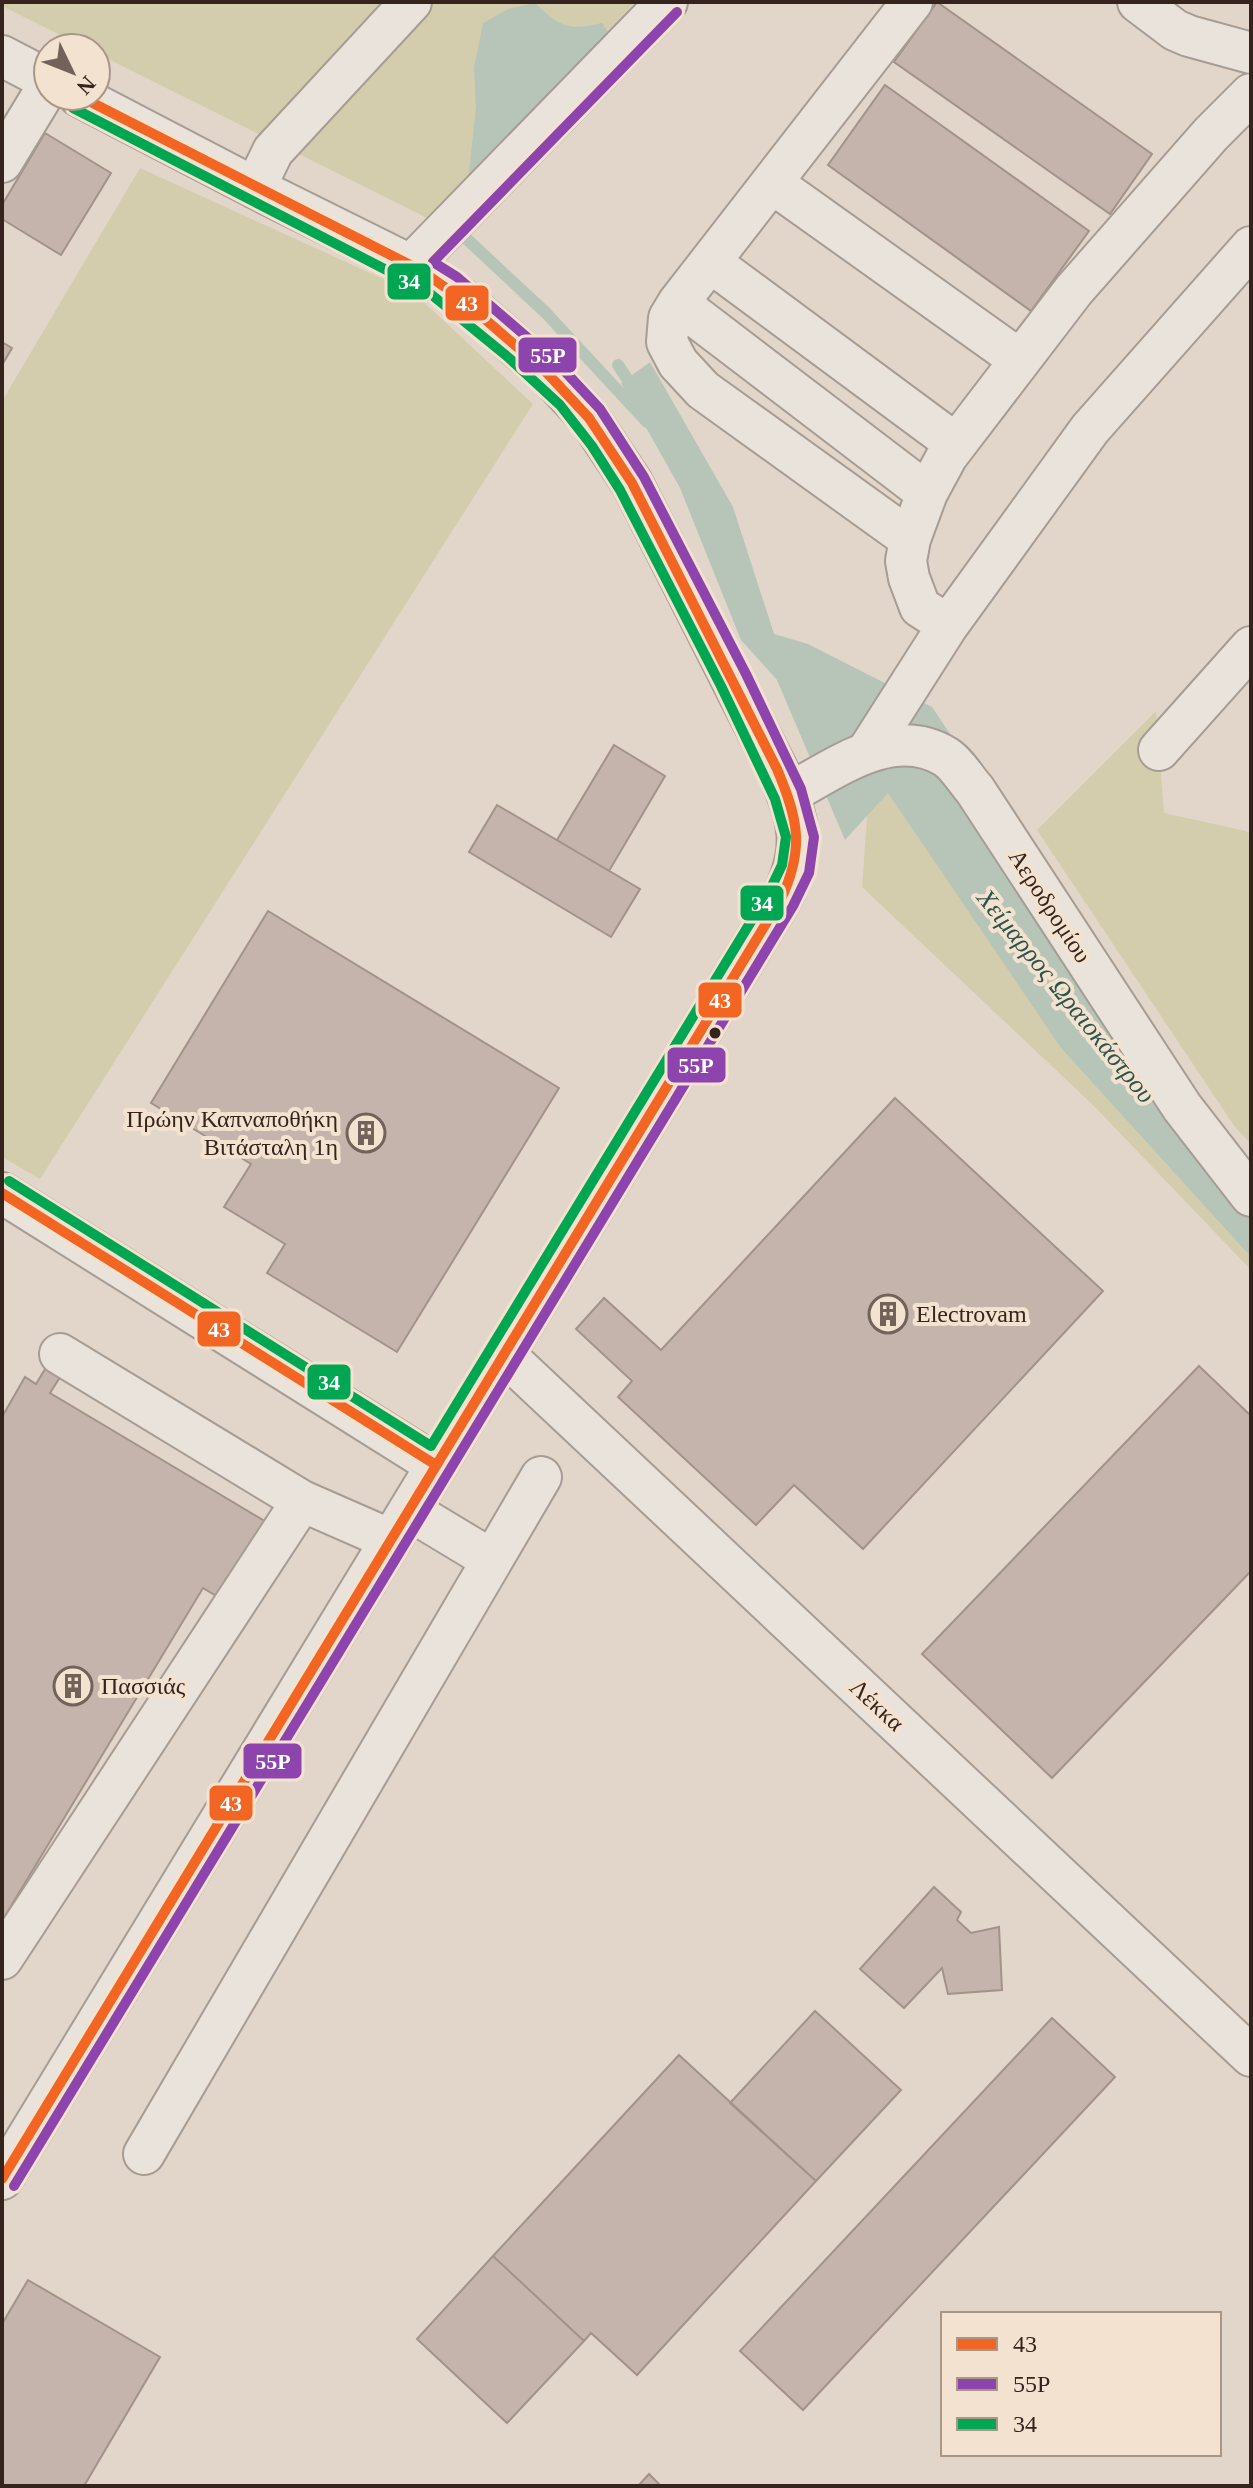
<svg xmlns="http://www.w3.org/2000/svg" width="1253" height="2488" viewBox="0 0 1253 2488" font-family="Georgia,serif">
<style>
.green{fill:#d4cdad}
.water{fill:#b6c5b8}
.lines{fill:none;stroke-linecap:round;stroke-linejoin:round}
.stream{stroke:#b6c5b8;stroke-width:12}
.building{fill:#c5b4ab;stroke:#a2928a;stroke-width:2}
.minor-casing{stroke:#a79c94;stroke-width:44}
.minor{stroke:#eae3dc;stroke-width:40}
.bus-1-casing{stroke:#f4e2d0;stroke-width:16}
.bus-2-casing{stroke:#f4e2d0;stroke-width:16}
.bus-3-casing{stroke:#f4e2d0;stroke-width:16}
.bus-1{stroke:#f26522;stroke-width:10}
.bus-2{stroke:#8e44ad;stroke-width:10}
.bus-3{stroke:#00a651;stroke-width:10}
.bus-dot{fill:#35241d;stroke:#f4e2d0;stroke-width:3}
.labels{text-anchor:middle;dominant-baseline:central;stroke-width:8;stroke-linejoin:round;paint-order:stroke}
.street-label{font-size:24px;fill:#35241d;stroke:#f4e2d0}
.poi-label{font-size:24px;fill:#35241d;stroke:#f4e2d0;text-anchor:start}
.water-label{font-size:26px;font-style:italic;fill:#2d544a;stroke:#f4e2d0}
.line-badge{stroke:#f4e2d0;stroke-width:3}
.badge-label{font-size:22px;text-anchor:middle;font-weight:bold;fill:#fff}
</style>
<rect width="100%" height="100%" fill="#e2d6ca"/>
<path class="green" d="M2,2H635L429,219L96,53V48H86L2,6Z
M140,168L414,293L533,404L40,1179L2,1157V401Z
M1156,711L1164,813L1246,831L1251,834V1144L1235,1127L1037,830Z
M892,784L1251,1171V1270L1094,1106L862,887L868,805Z"/>
<path class="water" d="M535,3C560,27 568,31 602,23L630,63L466,199L476,107L474,68L483,23L508,9Z
M650,362L733,507L774,634L808,644L932,707L1251,1183V1257L1061,1048L888,793L845,840L777,680L741,640L680,488L621,383Z"/>
<g class="lines">
<path class="stream" d="M455,228L546,313L647,422
M618,365L636,392"/>
</g>
<path class="building" d="M937,2L1152,154L1110,214L894,62Z
M885,85L1089,231L1031,311L828,165Z
M45,133L111,173L61,255L2,219V205Z
M2,342L12,348L2,365Z
M614,745L665,776L609,871L557,840Z
M497,805L640,889L611,937L469,852Z
M268,911L559,1088L397,1352L267,1273L285,1244L224,1207L251,1164L151,1103Z
M895,1098L1103,1291L863,1549L794,1485L756,1525L618,1397L632,1381L576,1329L604,1298L661,1350Z
M54,1354L69,1363L50,1393L268,1523L223,1600L203,1588L2,1921V1417L25,1377L36,1384Z
M1199,1366L1251,1416V1571L1052,1778L922,1654Z
M934,1887L961,1912L957,1920L971,1933L999,1927L1002,1990L948,1994L942,1968L904,2008L860,1969Z
M815,2011L901,2090L816,2181L730,2103Z
M1052,2018L1115,2077L803,2410L740,2351Z
M679,2055L816,2181L637,2375L591,2333L584,2341L493,2256Z
M493,2256L584,2341L507,2423L417,2339Z
M28,2280L160,2357L84,2486H2V2324Z
M649,2474L661,2486H638Z"/>
<g class="lines">
<defs>
<path id="minor" d="M1138,2L1175,30L1189,36L1251,53
M2,56L48,80
M2,162L48,86
M772,183L1020,360
M255,188L273,151L411,2
M710,262L956,444
M411,265L667,2
M678,303L927,493
M910,539L703,390L678,363L667,342L669,318L678,303L912,2
M948,625L920,607L909,578L906,561L910,539L927,493L947,456L1074,290L1211,134L1251,94
M1159,750L1251,647
M867,752L948,625L1090,429L1251,247
M788,794C835,769 893,724 946,757C957,764 966,780 975,790L1182,1107L1251,1196
M2,1193L436,1465
M60,1354L302,1501
M504,1354L1251,2056
M409,1510L492,1560
M2,1959L302,1501L391,1540
M144,2154L541,1477
M2,2179L781,899C808,848 799,819 777,769L632,483L589,418L548,374L463,300L422,271L267,194L79,96"/>
</defs>
<use href="#minor" class="minor-casing"/>
<use href="#minor" class="minor"/>
<defs>
<path id="bus-1" d="M2,1193L436,1465
M2,2179L781,899C805,848 798,819 777,769L632,483L589,418L548,374L463,300L422,271L79,96"/>
<path id="bus-2" d="M14,2186L793,906L809,873L814,837L801,789L746,674L644,477L600,409L558,364L457,277L433,262L677,12"/>
<path id="bus-3" d="M9,1181L431,1446L769,892L782,865L786,837L775,799L721,686L620,490L592,446L560,405L509,358L427,291L73,108"/>
</defs>
<use href="#bus-1" class="bus-1-casing"/>
<use href="#bus-2" class="bus-2-casing"/>
<use href="#bus-3" class="bus-3-casing"/>
<use href="#bus-1" class="bus-1"/>
<use href="#bus-2" class="bus-2"/>
<use href="#bus-3" class="bus-3"/>
</g>
<defs>
<symbol id="building-ring" viewBox="-11 -11 22 22"><circle r="9.5" fill="#f4e2d0" stroke="#72625a" stroke-width="1.5"/><path d="M-4-6H4V6H1V3H-1V6H-4ZM-2.5-4.3h1.7v1.8h-1.7ZM.8-4.3h1.7v1.8H.8ZM-2.5-1h1.7V.8h-1.7ZM.8-1h1.7V.8H.8Z" fill="#72625a"/></symbol>
</defs>
<g fill-rule="evenodd">
<use href="#building-ring" x="344" y="1111" width="44" height="44"/>
<use href="#building-ring" x="866" y="1292" width="44" height="44"/>
<use href="#building-ring" x="51" y="1664" width="44" height="44"/>
</g>
<circle class="bus-dot" cx="715" cy="1033" r="7"/>
<g class="labels">
<g class="street-label">
<text transform="translate(1050 906) rotate(57)">Αεροδρομίου</text>
<text transform="translate(877 1705) rotate(43)">Λέκκα</text>
</g>
<g class="poi-label">
<text x="338" y="1119" text-anchor="end">Πρώην Καπναποθήκη<tspan x="338" dy="28">Βιτάσταλη 1η</tspan></text>
<text x="916" y="1314">Electrovam</text>
<text x="101" y="1686">Πασσιάς</text>
</g>
<g class="water-label">
<text transform="translate(1066 996) rotate(51)">Χείμαρρος Ωραιοκάστρου</text>
</g>
</g>
<g class="line-badge">
<rect x="386" y="262" width="46" height="39" rx="8" fill="#00a651"/>
<rect x="444" y="284" width="46" height="38" rx="8" fill="#f26522"/>
<rect x="517" y="336" width="61" height="38" rx="8" fill="#8e44ad"/>
<rect x="739" y="884" width="46" height="38" rx="8" fill="#00a651"/>
<rect x="697" y="981" width="46" height="38" rx="8" fill="#f26522"/>
<rect x="666" y="1046" width="61" height="38" rx="8" fill="#8e44ad"/>
<rect x="196" y="1310" width="46" height="38" rx="8" fill="#f26522"/>
<rect x="306" y="1363" width="46" height="38" rx="8" fill="#00a651"/>
<rect x="242" y="1742" width="61" height="38" rx="8" fill="#8e44ad"/>
<rect x="208" y="1784" width="46" height="38" rx="8" fill="#f26522"/>
</g>
<g class="badge-label">
<text x="409" y="289">34</text>
<text x="467" y="311">43</text>
<text x="548" y="363">55Ρ</text>
<text x="762" y="911">34</text>
<text x="720" y="1008">43</text>
<text x="696" y="1073">55Ρ</text>
<text x="219" y="1337">43</text>
<text x="329" y="1390">34</text>
<text x="273" y="1769">55Ρ</text>
<text x="231" y="1811">43</text>
</g>
<rect width="1253" height="2488" fill="none" stroke="#35241d" stroke-width="8"/>
<rect x="941" y="2312" width="280" height="144" fill="#f4e2d0" stroke="#a89688" stroke-width="2"/>
<rect x="957" y="2338" width="40" height="12" fill="#f26522" stroke="#a89688" stroke-width="2"/>
<text x="1013" y="2352" font-size="24" fill="#35241d">43</text>
<rect x="957" y="2378" width="40" height="12" fill="#8e44ad" stroke="#a89688" stroke-width="2"/>
<text x="1013" y="2392" font-size="24" fill="#35241d">55Ρ</text>
<rect x="957" y="2418" width="40" height="12" fill="#00a651" stroke="#a89688" stroke-width="2"/>
<text x="1013" y="2432" font-size="24" fill="#35241d">34</text>
<g transform="translate(72 72) rotate(133)"><circle r="38" fill="#f4e2d0" stroke="#a89688" stroke-width="2"/>
<path d="M0-6L14 30L0 20L-14 30Z" fill="#72625a"/>
<text y="-12" font-size="22" font-weight="bold" text-anchor="middle" fill="#35241d">N</text>
</g>
</svg>
